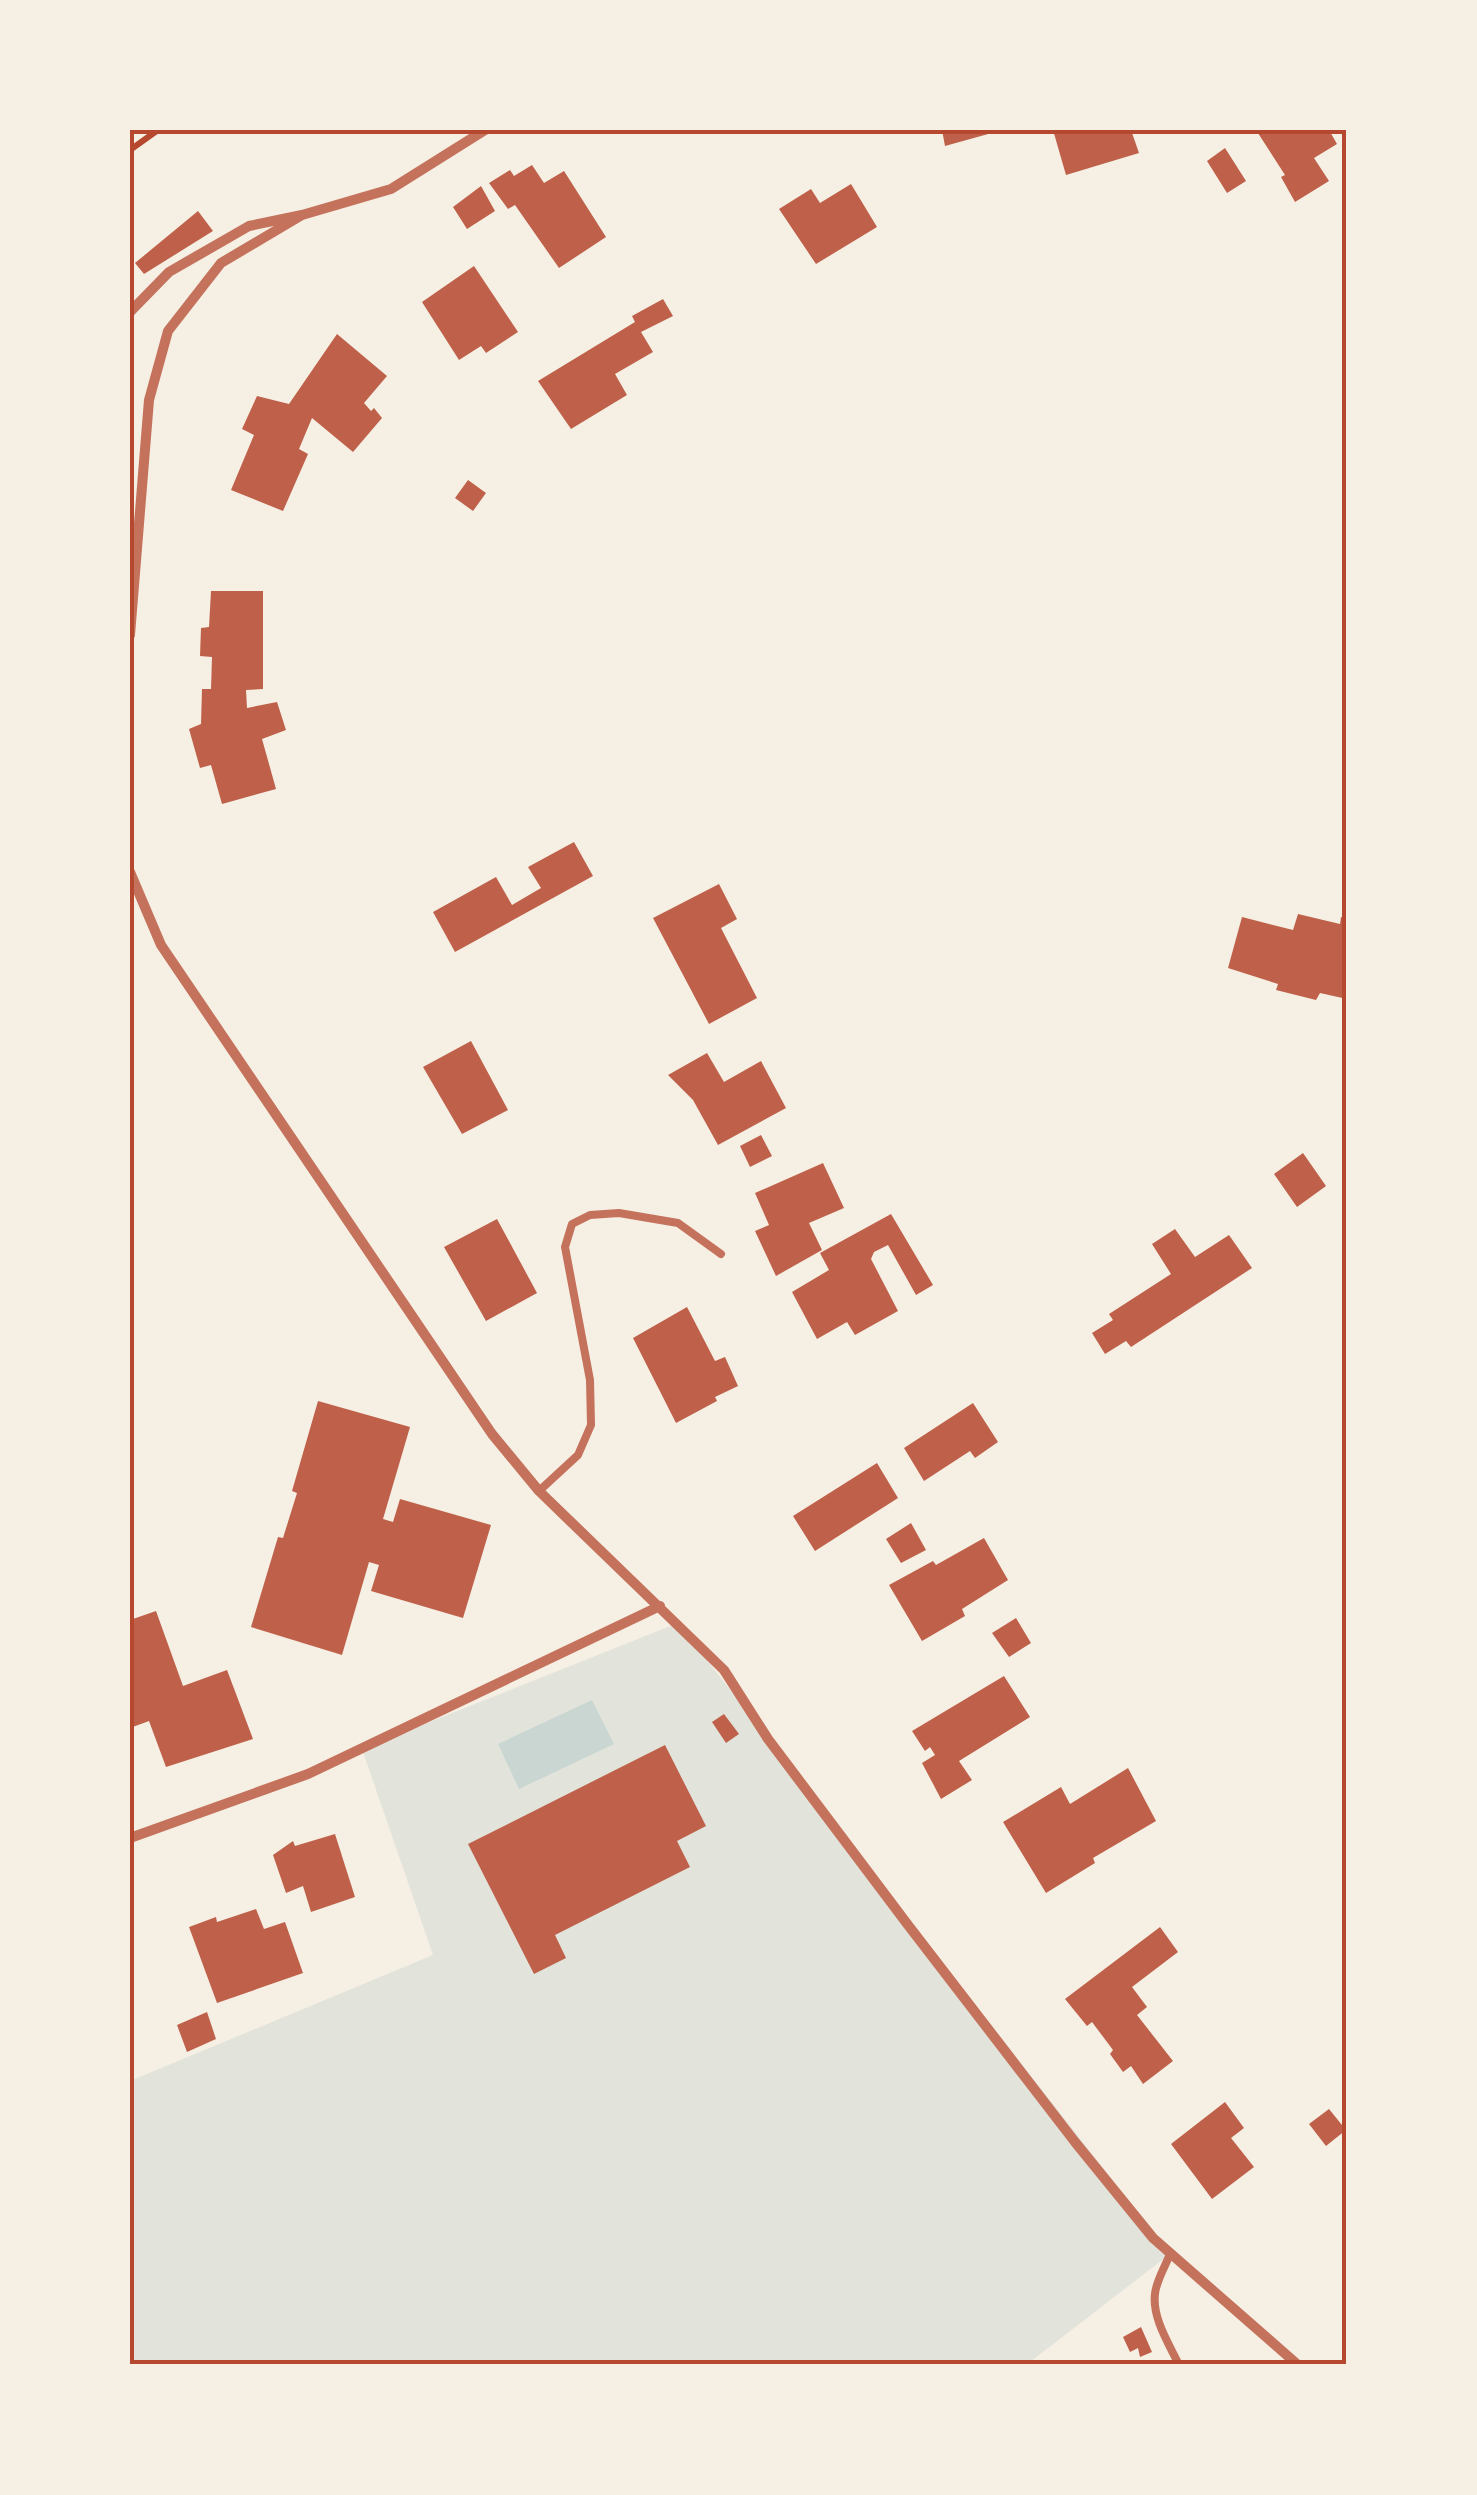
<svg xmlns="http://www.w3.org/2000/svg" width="1477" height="2495" viewBox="0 0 1477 2495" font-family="'Archivo Narrow',sans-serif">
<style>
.green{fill:#e2e4dc}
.water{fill:#c9d6d2}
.building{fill:#bf614a}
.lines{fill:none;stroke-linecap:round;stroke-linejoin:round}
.path{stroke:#b5482f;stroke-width:6}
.service{stroke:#c5725c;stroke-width:8}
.minor{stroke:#c5725c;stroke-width:10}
.neatline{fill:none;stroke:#b5482f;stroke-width:4}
</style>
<rect width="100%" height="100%" fill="#f6efe4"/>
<path class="green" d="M678,1623L1170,2254L1026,2365H130V2081L433,1955L362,1749Z"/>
<path class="water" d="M592,1700L614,1744L519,1789L498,1744Z"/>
<path class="building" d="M942,130H999V131L945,146Z
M1053,130H1131L1139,153L1066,175Z
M1256,130H1329L1337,144L1314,158L1329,181L1295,202L1281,177L1285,175Z
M1225,148L1246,181L1227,193L1207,161Z
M532,165L544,183L564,171L606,237L559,268L515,205L508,209L489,183L510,170L514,176Z
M851,184L877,227L816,264L779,209L811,189L820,203Z
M481,186L495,211L467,229L453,207Z
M198,211L213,231L144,274L135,263Z
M474,266L518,332L486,353L481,346L459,360L422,302Z
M663,299L673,316L641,332L653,352L615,374L627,395L571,429L538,381L635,322L632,316Z
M337,334L387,376L364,403L371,411L374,408L382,418L353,452L312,418L299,449L308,454L283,511L231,490L254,435L242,429L257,396L289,404Z
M468,480L486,493L473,511L455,498Z
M211,591H263V689L246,690L247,708L277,702L286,730L262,739L276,789L222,804L211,765L200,768L189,729L201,724L202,689H211L212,657L200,656L201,628L209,627Z
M574,842L593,876L455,952L433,912L496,877L512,905L541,888L528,867Z
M719,884L737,919L721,928L757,998L709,1024L653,918Z
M1298,914L1340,924L1341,917L1347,918V999L1320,993L1316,1000L1276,990L1278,984L1228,968L1242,917L1293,930Z
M471,1041L508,1110L462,1134L423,1067Z
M707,1053L724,1082L761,1061L786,1108L718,1145L693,1100L668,1075Z
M761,1135L772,1156L750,1167L740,1146Z
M1303,1153L1326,1186L1297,1207L1274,1174Z
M823,1163L844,1208L809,1223L822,1250L776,1276L755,1231L769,1225L755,1193Z
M891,1214L933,1285L916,1295L888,1245L874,1252L871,1259L898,1311L855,1335L847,1322L817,1339L792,1292L829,1270L820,1253Z
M497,1219L537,1293L486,1321L444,1247Z
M1175,1229L1195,1257L1229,1235L1252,1268L1131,1347L1126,1341L1105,1354L1092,1333L1113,1320L1109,1314L1171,1274L1152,1244Z
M687,1307L715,1361L725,1357L738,1386L715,1397L717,1401L676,1423L633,1338Z
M318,1401L410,1427L383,1519L393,1522L400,1499L491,1525L463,1618L371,1591L379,1565L369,1562L342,1655L251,1627L278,1537L283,1538L297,1493L292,1491Z
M973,1403L998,1442L975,1458L970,1451L924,1481L904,1448Z
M877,1463L898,1498L815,1551L793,1516Z
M911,1523L926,1550L901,1563L886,1539Z
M984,1538L1008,1580L962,1609L965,1616L922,1641L889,1585L933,1561L936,1565Z
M156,1611L183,1686L227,1670L253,1739L166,1767L149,1721L130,1728V1620Z
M1016,1618L1031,1643L1009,1657L992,1633Z
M1004,1676L1030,1717L959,1761L972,1780L941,1799L922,1763L935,1755L930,1747L925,1751L912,1731Z
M724,1714L739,1734L726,1743L712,1722Z
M665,1745L706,1826L677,1841L690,1867L555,1935L566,1958L534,1974L468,1844Z
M1128,1768L1156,1821L1093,1858L1095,1863L1046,1893L1003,1822L1061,1787L1070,1804Z
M335,1834L355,1897L311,1912L303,1886L286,1893L273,1855L293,1841L295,1846Z
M256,1909L264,1929L285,1922L303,1973L217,2003L189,1927L216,1917L217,1922Z
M1160,1927L1178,1952L1132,1987L1147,2007L1137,2015L1173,2061L1143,2084L1131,2066L1123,2072L1110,2054L1113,2050L1092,2022L1087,2026L1065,1999Z
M207,2012L216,2039L187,2052L177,2025Z
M1225,2102L1244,2128L1231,2138L1254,2167L1212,2199L1171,2144Z
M1329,2109L1346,2130L1326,2146L1309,2124Z
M1141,2327L1152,2352L1140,2357L1138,2348L1130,2352L1123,2337Z"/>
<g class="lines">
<path class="path" d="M130,150L158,130"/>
<path class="service" d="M539,1491L578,1455L591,1425L590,1380L565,1247L572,1224L590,1215L619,1213L678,1223L721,1254
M1170,2254C1165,2267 1156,2281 1155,2294C1152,2318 1169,2344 1179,2365"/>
<path class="minor" d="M130,312L169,272L249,226L302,215L391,189L485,130
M130,635L149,400L168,331L221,263L302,215
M130,872L161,945L492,1434L539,1491L724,1670L768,1739L908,1925L1075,2142L1153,2238L1298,2365
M130,1838L308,1774L660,1606"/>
</g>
<rect width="1477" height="2495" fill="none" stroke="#f6efe4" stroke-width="265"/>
<rect x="132" y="132" width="1212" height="2230" class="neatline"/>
</svg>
